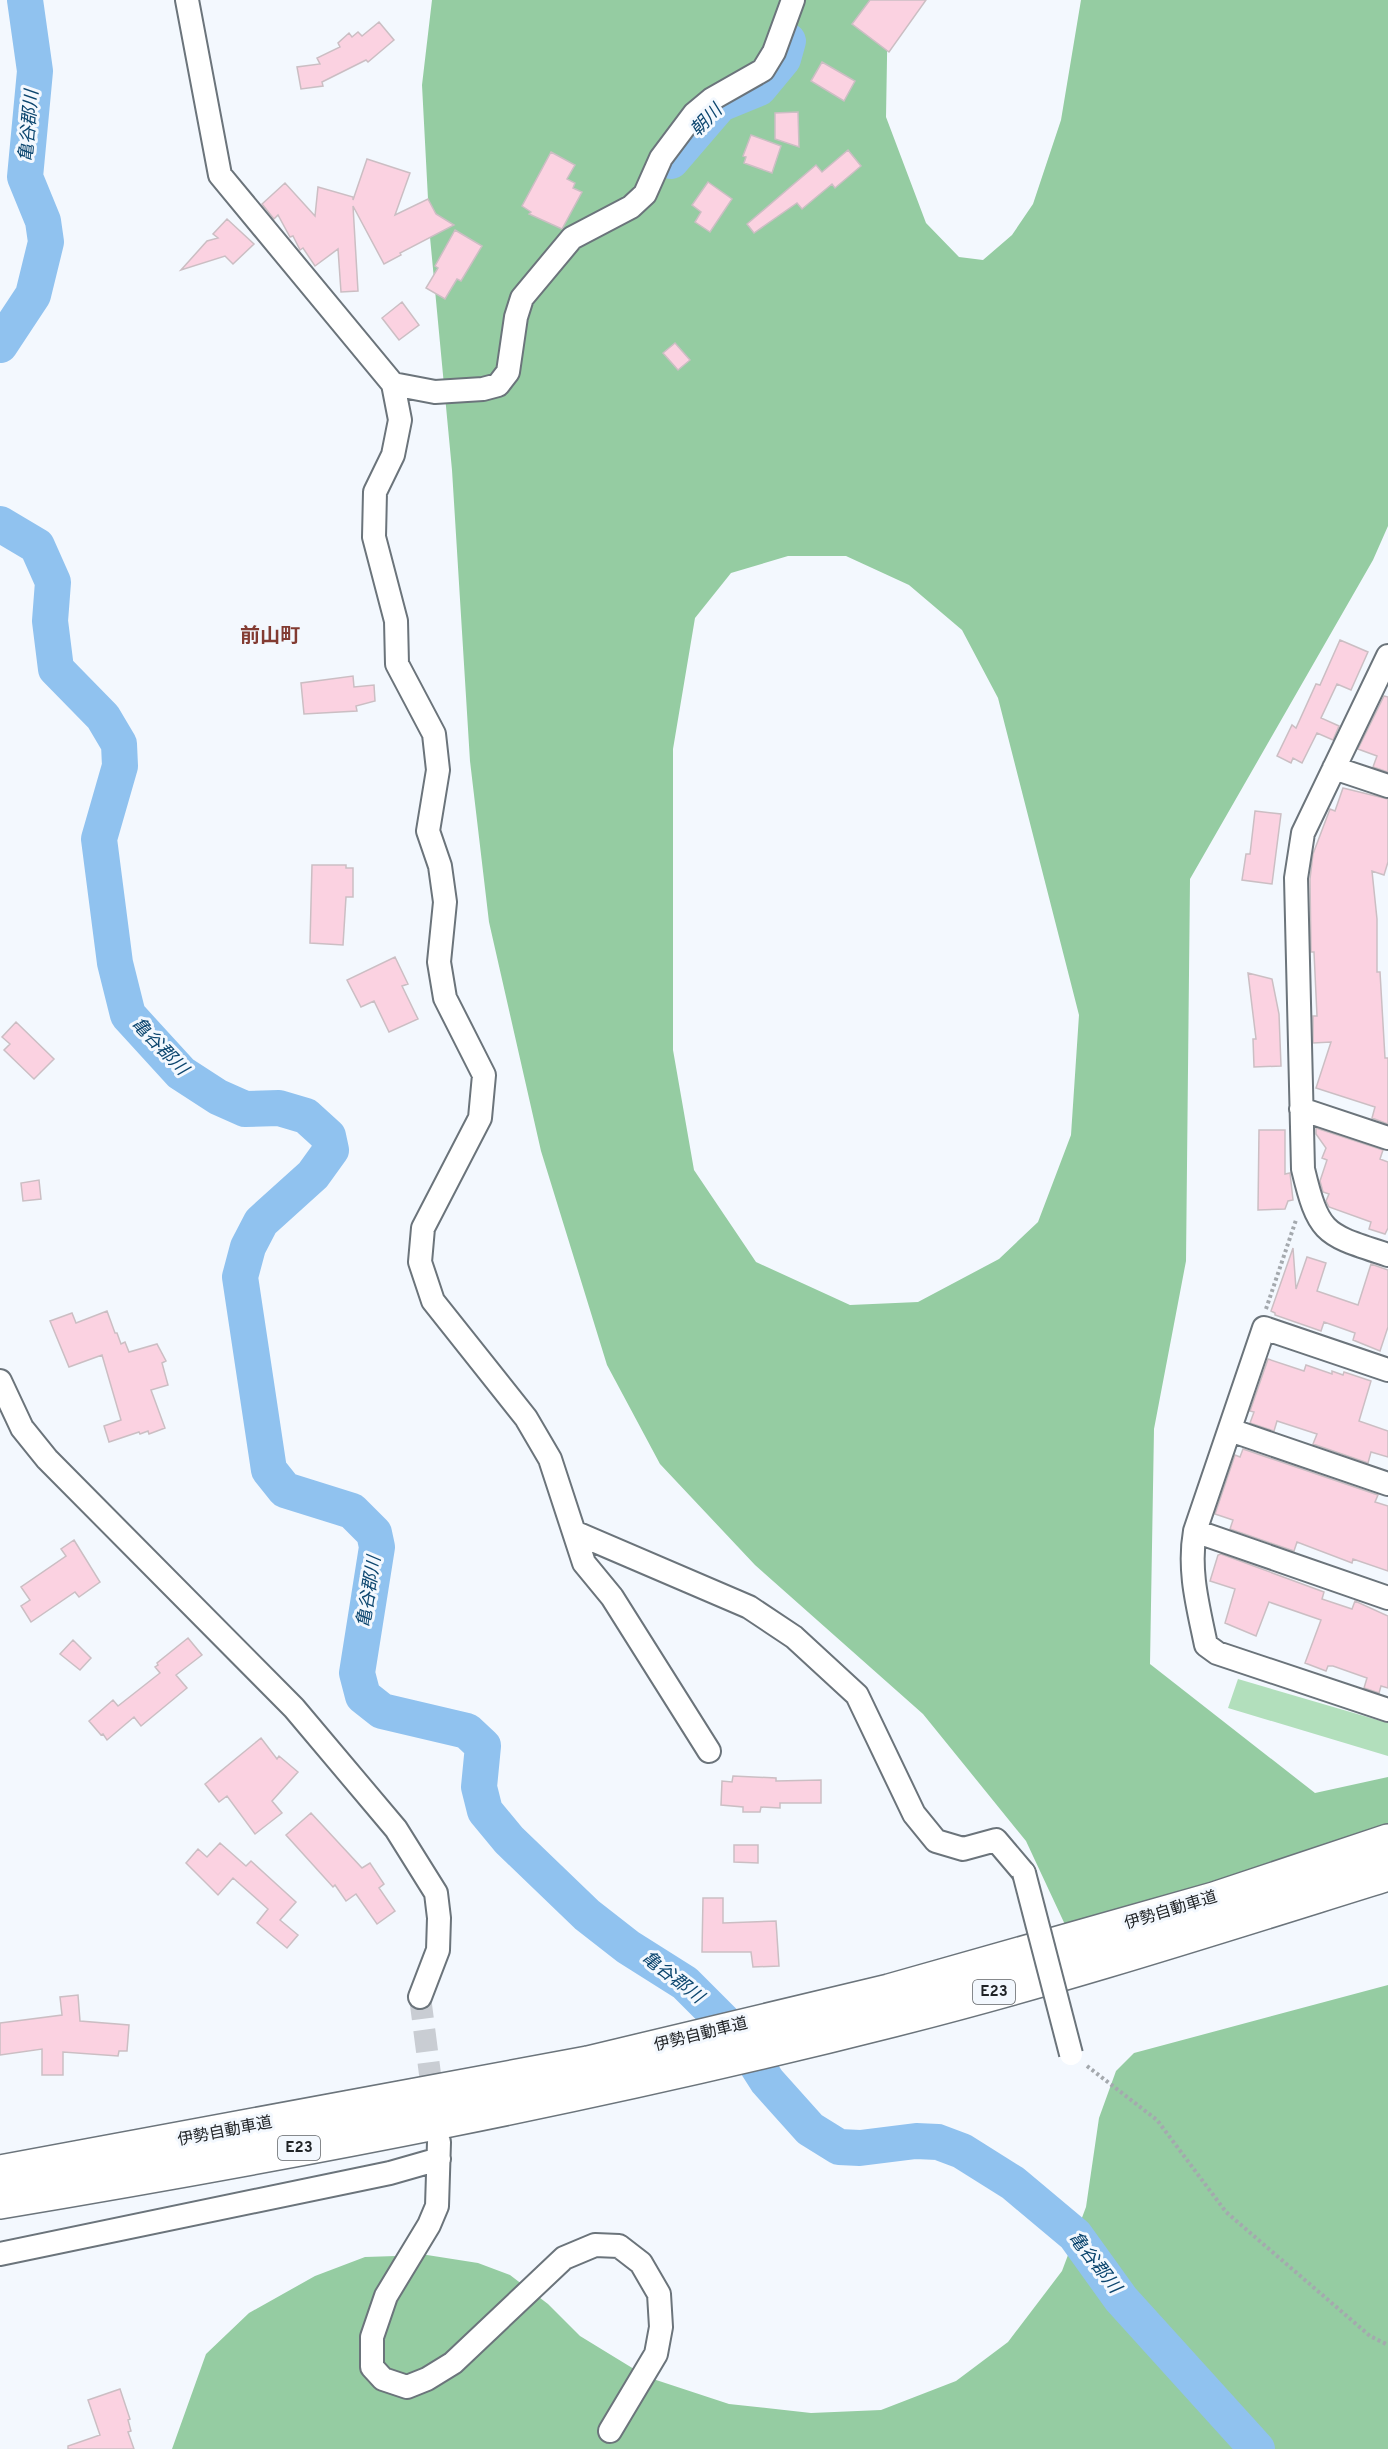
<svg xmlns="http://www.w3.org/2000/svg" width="1388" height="2449" viewBox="0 0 1388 2449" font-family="Overpass,'Noto Sans JP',sans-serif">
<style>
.green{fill:#b2dfbc}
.forest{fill:#95cca2;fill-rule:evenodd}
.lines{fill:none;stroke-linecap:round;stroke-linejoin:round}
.river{stroke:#90c2ef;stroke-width:36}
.building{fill:#fbd2e1;stroke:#cbbec3;stroke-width:1.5}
.minor-tunnel{stroke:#c9cdd3;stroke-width:22;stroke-dasharray:22 11;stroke-linecap:butt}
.minor-casing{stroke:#6b747b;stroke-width:26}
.highway-casing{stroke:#6b747b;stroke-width:36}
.path{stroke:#a4a9ae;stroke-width:4;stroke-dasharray:3 3;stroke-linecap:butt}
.minor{stroke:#fff;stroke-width:22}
.highway{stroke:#fff;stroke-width:33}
.minor-bridge-casing{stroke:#6b747b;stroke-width:26;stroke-linecap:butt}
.minor-bridge{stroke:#fff;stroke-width:22}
.labels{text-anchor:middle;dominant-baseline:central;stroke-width:6;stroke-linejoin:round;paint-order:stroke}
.shield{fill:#f3f8fe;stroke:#5f6367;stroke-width:1.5}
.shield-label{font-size:15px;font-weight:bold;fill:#202326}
.street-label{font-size:16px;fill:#202326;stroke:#f3f8fe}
.water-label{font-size:18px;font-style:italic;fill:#0c466f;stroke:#f3f8fe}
.quarter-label{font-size:20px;font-weight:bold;fill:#823b32;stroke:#f3f8fe}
</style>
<rect width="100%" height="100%" fill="#f3f8fe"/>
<path class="green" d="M1238,1679L1388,1723V1756L1228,1708Z"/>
<path class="forest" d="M432,0H888L886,117L926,223L959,257L983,260L1012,235L1033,204L1061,120L1081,0H1388V526L1373,560L1190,879L1186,1261L1154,1429L1150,1664L1315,1793L1388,1777V1883L1068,1931L1026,1841L923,1714L755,1565L660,1464L607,1365L541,1151L489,922L470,761L452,470L430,237L422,85ZM788,556H846L909,585L962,630L998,698L1079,1015L1071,1135L1038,1222L999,1259L918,1302L850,1305L756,1262L694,1170L673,1050V749L695,618L731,573Z
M1388,1985V2449H172L206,2354L249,2313L315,2276L365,2257L427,2255L478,2263L510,2275L548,2304L580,2336L647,2377L729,2404L811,2413L881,2410L956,2381L1008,2342L1062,2271L1086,2207L1099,2118L1116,2071L1134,2053Z"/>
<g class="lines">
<path class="river" d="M671,161L720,104L759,88L783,59L788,41
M0,345L33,295L46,242L43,221L25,177L35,71L25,0
M0,524L37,546L53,582L50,621L56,669L103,717L119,744L120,766L99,839L115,963L128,1015L181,1073L218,1097L245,1109L279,1108L306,1116L328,1136L331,1150L313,1175L261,1222L248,1247L240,1277L269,1470L285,1490L352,1511L374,1533L377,1547L357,1673L363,1696L382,1711L467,1731L483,1746L479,1787L485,1811L509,1840L587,1915L628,1947L685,1983L739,2037L767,2081L810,2129L839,2147L860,2148L916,2141L938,2142L962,2151L1013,2183L1075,2235L1121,2299L1257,2449"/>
</g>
<path class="building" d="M870,0H926L889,52L852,24Z
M379,22L394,40L368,62L366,60L322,82L323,86L301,89L297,67L320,64L317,58L340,47L338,43L349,33L352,37L358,32L362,36Z
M822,62L855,81L844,101L811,81Z
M798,112L799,147L775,139V113Z
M751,135L781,146L772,173L744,163L746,157L743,156Z
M848,150L861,166L835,188L832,184L802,209L797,203L754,233L747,224L816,165L822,172Z
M551,152L575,165L567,179L575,183L573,188L582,192L562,229L529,214L531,212L522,206Z
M367,159L410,173L395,215L428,199L436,214L454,225L400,253L401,255L384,264L353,206L358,291L341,292L338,249L315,266L303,248L300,250L293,236L290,237L278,215L274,219L262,204L285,183L315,216L318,187L353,197V200Z
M708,182L732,199L710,232L695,222L701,212L692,205Z
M227,219L254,244L233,264L225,256L181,270L207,241L218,238L213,234Z
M455,230L482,246L461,281L457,279L445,299L426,288L438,268L435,266Z
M402,302L419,325L399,340L382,318Z
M675,343L690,360L678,370L663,353Z
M1340,640L1368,652L1351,690L1337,684L1321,718L1339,726L1333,740L1317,733L1302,763L1293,758L1291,763L1277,756L1292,725L1296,728L1316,684L1320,685Z
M353,676L354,687L374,685L375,701L356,706L357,711L304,714L301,683Z
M1384,696L1388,697V772L1373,767L1377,756L1358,749Z
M1343,788L1388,799V862L1384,875L1372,871L1377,919V972H1380L1385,1058H1388V1124L1372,1118L1375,1107L1316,1088L1331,1042L1313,1043V1016H1317L1314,952H1311L1310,879L1313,854L1330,809L1335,811Z
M1255,811L1281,814L1272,884L1242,880L1246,854H1250Z
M312,865H346V868H353V897H346L343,945L310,943Z
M395,957L408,984L402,986L418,1019L389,1032L374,1001L361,1007L347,980Z
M1248,973L1272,979L1279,1014L1281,1066L1254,1067L1253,1039H1256Z
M16,1022L54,1059L34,1079L4,1050L10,1044L2,1037Z
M1316,1128L1383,1150L1380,1159L1388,1162V1228L1385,1234L1369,1229L1371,1222L1329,1207L1326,1201L1329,1194L1323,1192L1320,1181L1327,1160L1322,1158L1326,1148L1316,1134Z
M1259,1130H1285V1174L1290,1173L1293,1200L1288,1201L1285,1209L1258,1210Z
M39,1180L41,1199L23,1201L21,1183Z
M1293,1248L1296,1289L1307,1257L1326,1263L1317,1291L1358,1305L1371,1264L1388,1270V1327L1380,1351L1353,1340L1355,1333L1324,1322L1321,1331L1275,1315V1313L1271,1311Z
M107,1311L115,1333H117L121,1344L125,1342L129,1352L157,1344L166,1361L162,1363L168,1385L151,1390L165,1428L149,1434L148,1431L140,1434L139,1432L109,1442L104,1426L121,1420L102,1355L69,1367L50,1321L72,1313L76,1323Z
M1268,1359L1304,1371L1306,1365L1332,1374V1371L1343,1375L1344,1372L1371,1381L1359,1421L1388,1431V1457L1371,1452L1368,1463L1313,1444L1317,1434L1277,1421L1274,1431L1250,1423L1254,1412L1250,1411Z
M1243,1449L1378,1495L1375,1502L1388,1506V1571L1353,1559L1352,1563L1297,1542L1294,1551L1230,1529L1233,1520L1215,1514L1235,1455L1240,1457Z
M74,1540L100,1582L79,1597L75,1592L31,1622L21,1606L30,1600L21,1587L66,1556L61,1549Z
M1221,1554L1324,1592L1322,1599L1352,1609L1355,1601L1388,1616V1688L1381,1686L1379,1693L1364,1688L1367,1678L1333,1666H1328L1326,1671L1305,1663L1321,1620L1269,1602L1256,1636L1225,1623L1235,1589L1210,1581L1218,1555Z
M188,1638L202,1655L176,1675L187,1688L141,1726L134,1717L107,1740L103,1734L101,1735L89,1721L113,1700L118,1706L160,1673L155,1667L158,1665L157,1663Z
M73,1640L91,1658L80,1670L60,1654Z
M261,1738L277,1759L279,1756L298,1772L272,1801L282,1813L255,1834L227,1796L219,1802L205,1784Z
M733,1776L776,1778V1781L821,1780V1803H780V1808L761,1807L760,1812H743V1807L721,1805L722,1781L732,1782Z
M311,1813L362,1868L370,1863L384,1884L379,1888L395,1911L377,1924L356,1894L346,1901L335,1885L333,1887L286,1835Z
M220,1843L246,1866L251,1861L296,1902L280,1920L298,1935L287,1948L257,1923L268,1909L233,1878L218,1895L186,1863L198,1849L207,1857Z
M734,1845H758V1863L734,1862Z
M703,1898H723V1923L776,1921L779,1966L753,1967L751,1952H702Z
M78,1995L80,2021L129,2025L127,2051H119L118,2056L63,2052V2075H42V2049L0,2055V2023L62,2015L60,1997Z
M120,2389L130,2419L128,2420L131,2431L128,2432L134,2449H68V2446L100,2435L88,2400Z"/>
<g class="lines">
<path class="minor-tunnel" d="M420,1997L434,2105"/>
<defs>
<path id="minor" d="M187,0L220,175L393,384L400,420L393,455L375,492L374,537L396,621L397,664L434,734L438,770L428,831L440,866L445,902L439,962L445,998L484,1075L480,1118L423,1228L420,1262L433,1301L526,1418L550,1459L584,1563L612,1597L709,1751
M393,384L435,392L483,389L498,385L508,372L516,317L522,298L572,238L631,207L645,194L661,158L694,114L712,99L763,70L774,52L793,0
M1388,656L1303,833L1296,878L1303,1169C1319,1236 1325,1234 1388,1255
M1334,768L1388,786
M1301,1109L1388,1138
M1388,1370L1264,1328L1195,1531C1188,1571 1198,1606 1206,1645L1217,1653L1388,1710
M0,1381L22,1428L47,1459L294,1708L396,1829L436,1893L439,1918L438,1950L420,1997
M1230,1430L1388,1484
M1195,1531L1388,1598
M574,1532L749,1607L794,1637L857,1695L914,1814L936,1841L963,1849L996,1840L1024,1873
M439,2142L437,2206L429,2225L386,2296L372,2337V2367L383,2379L407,2387L427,2379L453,2363L564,2258L595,2245L619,2246L641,2263L659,2294L661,2327L656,2354L610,2431
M0,2254L390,2173L439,2159"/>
<path id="highway" d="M0,2172L588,2063L889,1991L1214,1899L1388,1841
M0,2202C299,2152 598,2095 893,2020C1060,1978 1224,1925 1388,1874"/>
</defs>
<use href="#minor" class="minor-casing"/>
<use href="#highway" class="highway-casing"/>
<path class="path" d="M1266,1309L1296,1220
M1087,2066L1157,2120L1226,2212L1370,2336L1388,2345"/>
<use href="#minor" class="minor"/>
<use href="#highway" class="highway"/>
<defs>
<path id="minor-bridge" d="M1024,1873L1071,2054"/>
</defs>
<use href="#minor-bridge" class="minor-bridge-casing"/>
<use href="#minor-bridge" class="minor-bridge"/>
</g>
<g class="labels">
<g class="shield">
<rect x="973" y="1980" width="42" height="24" rx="4.5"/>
<rect x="278" y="2136" width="42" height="24" rx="4.5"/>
</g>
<g class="shield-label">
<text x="994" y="1992">E23</text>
<text x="299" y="2148">E23</text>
</g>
<g class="street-label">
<text transform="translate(1171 1911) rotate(-17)">伊勢自動車道</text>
<text transform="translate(701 2035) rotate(-14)">伊勢自動車道</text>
<text transform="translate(225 2132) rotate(-11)">伊勢自動車道</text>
</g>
<g class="water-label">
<text transform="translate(707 121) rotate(-46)">朝川</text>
<text transform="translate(30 126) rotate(-85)">亀谷郡川</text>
<text transform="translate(159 1047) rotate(46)">亀谷郡川</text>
<text transform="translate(370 1592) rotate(-81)">亀谷郡川</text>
<text transform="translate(672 1978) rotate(38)">亀谷郡川</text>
<text transform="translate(1094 2263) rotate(52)">亀谷郡川</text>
</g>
<g class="quarter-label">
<text x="270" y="637">前山町</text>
</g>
</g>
</svg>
